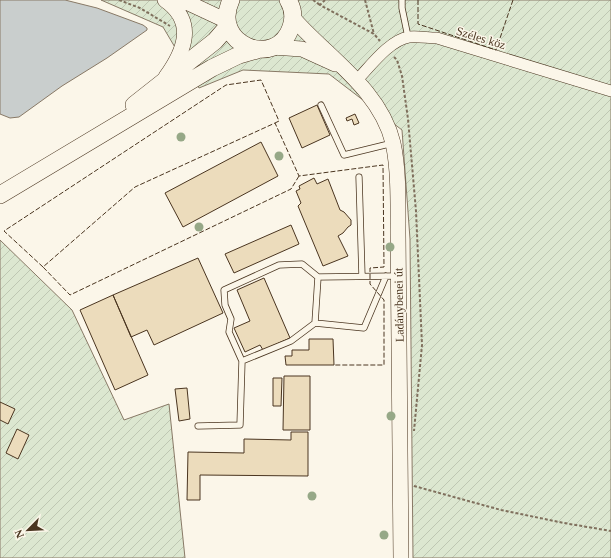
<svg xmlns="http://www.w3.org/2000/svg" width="611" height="558" viewBox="0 0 611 558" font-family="Georgia,serif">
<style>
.garden{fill:url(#garden-furrows);stroke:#887966}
.water{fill:#c9cecd;stroke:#887966}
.building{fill:#ecdcbc;stroke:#4a3520}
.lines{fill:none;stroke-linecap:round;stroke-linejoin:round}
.lane-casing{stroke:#4a3520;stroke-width:7}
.street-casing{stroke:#4a3520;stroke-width:12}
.secondary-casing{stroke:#4a3520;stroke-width:16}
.primary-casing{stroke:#4a3520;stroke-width:18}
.path{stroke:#7f6f5c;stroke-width:2;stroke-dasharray:3 2;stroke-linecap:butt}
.lane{stroke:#fbf6e9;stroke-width:5.5}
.street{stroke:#fbf6e9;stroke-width:11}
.secondary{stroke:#fbf6e9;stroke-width:15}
.primary{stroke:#fbf6e9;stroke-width:17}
.fence{stroke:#4a3520;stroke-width:1;stroke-dasharray:5 2;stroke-linecap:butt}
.tree{fill:#96a887}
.labels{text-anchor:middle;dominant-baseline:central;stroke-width:3;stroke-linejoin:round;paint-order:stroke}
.street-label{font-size:12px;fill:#4a3520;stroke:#fbf6e9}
</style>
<defs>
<pattern id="garden-furrows" width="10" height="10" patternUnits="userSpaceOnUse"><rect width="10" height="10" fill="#dce7d0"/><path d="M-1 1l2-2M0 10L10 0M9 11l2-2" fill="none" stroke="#bec7b2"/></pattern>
</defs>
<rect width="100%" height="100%" fill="#fbf6e9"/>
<path class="garden" d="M101,0H611V558H413L410,239L402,130L329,74L243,70L199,88L163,27Z
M0,240L72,310L124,420L169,404L185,558H0Z"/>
<path class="water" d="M0,0H65L97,8L143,25L147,28V30L107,58L62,86L19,117L10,118L0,114Z"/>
<path class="building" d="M317,105L330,135L302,148L289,118Z
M355,114L359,123L354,125L352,119L347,121L346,118Z
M261,142L278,176L183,227L165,193Z
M314,178L317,184L328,179L340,210L344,212L351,220V225L348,227L343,233L338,236L348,256L323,266L298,206L301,203L296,191L300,189L299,186Z
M291,225L299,244L234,273L225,254Z
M198,258L223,313L154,345L147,330L131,337L113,295Z
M264,278L290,338L263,350L260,345L245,352L234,328L250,321L237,290Z
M113,295L148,375L115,390L80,310Z
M309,339H333L334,365H286L285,356H292V350H309Z
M284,376H310V430H283Z
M273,378H282L281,406H273Z
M187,388L190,419L179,421L175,389Z
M0,402L15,409L8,424L0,420Z
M17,429L29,435L18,459L6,453Z
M291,432H308V476L200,475V500H187L188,452L244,453V439L291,440Z"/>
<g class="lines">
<defs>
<path id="lane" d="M402,0V8L408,37
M321,105L344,155L393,143
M359,177L362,276
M315,323L364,328L386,276
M242,361L291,341L315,323L318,277
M198,426L240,425L242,361L229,332L231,319L225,305L224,290L279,265L302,264L318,277L397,276"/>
<path id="street" d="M356,81C369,68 389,40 409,37C418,36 428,38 437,38L611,91"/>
<path id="secondary" d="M165,0C197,22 184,52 166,77
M182,0L227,21
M293,18C327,57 380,89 393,143C399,170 398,206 398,234L401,558
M272,47L302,49L335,64"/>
<path id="primary" d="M231,0C210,45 277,70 291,27C294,18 293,8 288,0
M134,105L215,41L228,26
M0,195L212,68L239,55L257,50"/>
</defs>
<use href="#lane" class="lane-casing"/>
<use href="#street" class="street-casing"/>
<use href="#secondary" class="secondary-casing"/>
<use href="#primary" class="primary-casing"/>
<path class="path" d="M119,0L140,8L170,26
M313,0L320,5
M325,0L320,5L374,34L380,41
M365,0L374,34
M394,57L397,60L402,76L408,119L416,211L422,345L414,431
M414,486L501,510L564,523L611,531"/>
<use href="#lane" class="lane"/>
<use href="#street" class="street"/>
<use href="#secondary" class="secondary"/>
<use href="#primary" class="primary"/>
<path class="fence" d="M418,0V24L496,50L513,0
M299,176L291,189L70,295L43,267L135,187L275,123L299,176L383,165L384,267L370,268V284L384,300V365H334
M43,267L4,231L226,85L261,80L279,121L275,123"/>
</g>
<g class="tree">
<circle cx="181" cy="137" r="4.5"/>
<circle cx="279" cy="156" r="4.5"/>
<circle cx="199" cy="227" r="4.5"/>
<circle cx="390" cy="247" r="4.5"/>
<circle cx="391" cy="416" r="4.5"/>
<circle cx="312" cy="496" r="4.5"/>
<circle cx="384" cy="535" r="4.5"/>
</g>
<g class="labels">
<g class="street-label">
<text transform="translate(481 38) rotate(17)">Széles köz</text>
<text transform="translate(399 305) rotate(-91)">Ladánybenei út</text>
</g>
</g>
<g transform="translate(28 530) rotate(246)" stroke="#fbf6e9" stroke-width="3" paint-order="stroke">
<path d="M0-3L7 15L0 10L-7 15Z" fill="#4a3520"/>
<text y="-6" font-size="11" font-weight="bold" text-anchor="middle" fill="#4a3520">N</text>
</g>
</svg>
